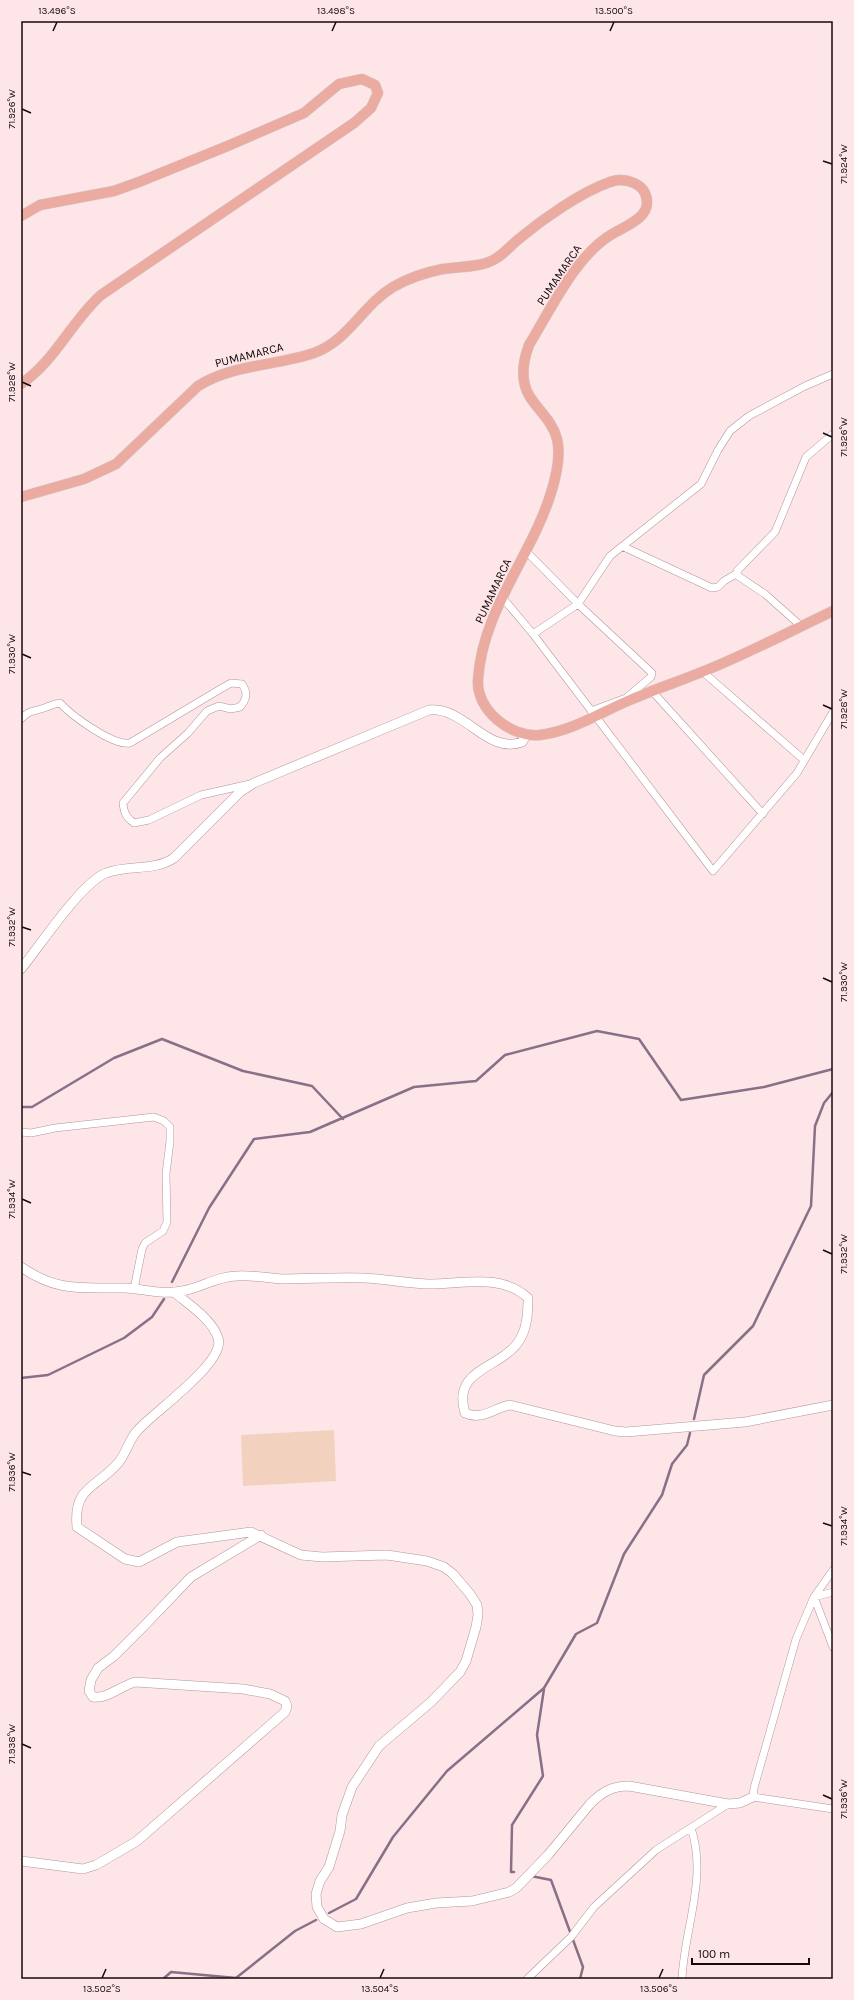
<svg xmlns="http://www.w3.org/2000/svg" width="854" height="2000" viewBox="0 0 854 2000" font-family="Karla,sans-serif">
<style>
.green{fill:#f2d2bf}
.lines{fill:none;stroke-linecap:round;stroke-linejoin:round}
.stream{stroke:#897087;stroke-width:2.5}
.street-casing{stroke:#b29599;stroke-width:8}
.secondary-casing{stroke:#b29599;stroke-width:10}
.primary-casing{stroke:#d0cece;stroke-width:11}
.street{stroke:#fff;stroke-width:7}
.secondary{stroke:#fff;stroke-width:9}
.primary{stroke:#ecaba0;stroke-width:10}
.ticks{fill:none;stroke:#140a0b;stroke-width:1.5}
.labels{text-anchor:middle;dominant-baseline:central;stroke-width:3;stroke-linejoin:round;paint-order:stroke}
.street-label{font-size:12px;fill:#140a0b;stroke:#fee5e8}
.neatline{fill:none;stroke:#140a0b;stroke-width:1.5}
.ticks-label{font-size:10px;text-anchor:middle;fill:#140a0b}
</style>
<rect width="100%" height="100%" fill="#fee5e8"/>
<path class="green" d="M334,1430L336,1481L243,1486L241,1435Z"/>
<g class="lines">
<path class="stream" d="M21,1107H32L114,1058L162,1039L243,1071L312,1086L343,1119
M172,1282L209,1208L254,1139L310,1132L414,1087L476,1081L505,1055L597,1031L639,1039L681,1100L764,1087L833,1069
M21,1378L48,1375L124,1338L152,1317L164,1299
M694,1419L704,1375L753,1326L811,1206L815,1126L824,1103L833,1092
M514,1872H511L512,1825L543,1776L537,1735L544,1689
M531,1876L551,1880L583,1967L580,1979
M329,1913L356,1899L393,1837L447,1771L544,1688L576,1634L597,1623L624,1554L662,1495L672,1464L687,1445L690,1433
M163,1979L171,1972L236,1978L295,1931L316,1920"/>
<defs>
<path id="street" d="M624,547L712,588L718,587L724,581L736,574
M526,551L578,604L652,673L651,677L626,698L591,711
M502,597L533,634L713,871L797,773L833,712
M801,626L765,594L738,576L737,571L775,532L806,457L833,434
M533,634L578,604L610,556L701,484L718,450L730,431L749,416L805,386L833,374
M703,672L804,760
M652,691L763,814
M21,719C28,711 32,712 41,709C48,707 52,704 60,703C72,716 113,746 130,743L217,691L231,683L242,684C248,693 247,699 240,707L231,709L219,706L207,711L188,733L160,758L123,803C124,813 126,817 134,823L149,820L201,795L250,784
M21,1132L31,1133L55,1128L154,1117L164,1121L170,1127V1141L166,1174L167,1222L163,1231L145,1243L142,1249L134,1289
M833,1570L814,1597L796,1639L754,1788L753,1797L833,1809
M833,1592L814,1597L833,1647
M527,1979L571,1937L594,1907L656,1850L728,1804
M682,1979C684,1929 708,1878 691,1828"/>
<path id="secondary" d="M21,969C40,946 80,884 106,873C129,864 153,872 174,858L240,792L254,783L429,710C466,707 487,755 522,742L527,734
M21,1267C59,1293 82,1287 125,1288C144,1289 163,1295 182,1291C201,1288 217,1276 237,1276C252,1275 267,1278 282,1279C309,1279 336,1277 364,1278C385,1279 406,1283 427,1284C461,1285 500,1272 528,1298C528,1314 527,1332 516,1345C497,1369 452,1370 465,1413C482,1421 494,1408 510,1405L615,1431L626,1432L745,1422L833,1405
M174,1292C188,1304 212,1319 218,1338C227,1362 152,1413 137,1431C129,1440 126,1453 119,1462C97,1488 73,1486 77,1527L125,1559L139,1562L177,1542L251,1532L301,1555L322,1557L387,1555L427,1561L444,1567L453,1574L470,1594L477,1605L478,1615L476,1627L466,1661L460,1672L431,1702L379,1746L352,1787L342,1815L340,1831L329,1867L320,1881L316,1894L317,1907L324,1919L337,1927L361,1924L407,1908L436,1903L472,1901L509,1892L516,1888L548,1855L590,1804C602,1792 612,1786 629,1786L728,1804L740,1803L753,1797
M21,1861L83,1869L96,1865L137,1841L285,1712L287,1706L285,1701L270,1694L243,1689L135,1682C121,1686 107,1699 93,1697L89,1691L91,1680L98,1668L114,1656L144,1626L191,1577L261,1535"/>
<path id="primary" d="M21,216L40,205L114,191L139,182L230,145L304,113L339,84L362,79L375,85L378,93L371,108L354,123L101,295C71,322 55,361 21,384
M21,497L84,479L116,464L198,386C233,364 276,366 314,353C348,341 363,305 393,287C407,279 427,272 443,269C460,266 480,268 495,259C504,254 511,245 520,238C543,219 581,192 610,182C618,179 627,180 634,183C643,187 647,194 647,203C647,218 626,226 614,233C577,253 551,309 529,345C523,361 520,381 530,397C539,411 553,422 557,439C561,455 556,477 551,493C531,557 482,611 478,680C476,710 511,738 540,735C573,731 601,712 630,700C658,688 686,679 714,667C754,650 793,630 833,611"/>
</defs>
<use href="#street" class="street-casing"/>
<use href="#secondary" class="secondary-casing"/>
<use href="#primary" class="primary-casing"/>
<use href="#street" class="street"/>
<use href="#secondary" class="secondary"/>
<use href="#primary" class="primary"/>
</g>
<path class="ticks" d="M53,31L57,22M332,31L336,22M610,31L614,22M22,109L31,113M823,161L832,164M22,382L31,386M823,433L832,437M22,654L31,658M823,705L832,709M22,927L31,930M823,978L832,982M22,1199L31,1203M823,1250L832,1254M22,1472L31,1475M823,1523L832,1526M22,1744L31,1748M823,1795L832,1799M102,1978L106,1969M380,1978L384,1969M659,1978L663,1969"/>
<g class="labels">
<g class="street-label">
<text transform="translate(559 275) rotate(-56)">PUMAMARCA</text>
<text transform="translate(249 355) rotate(-14)">PUMAMARCA</text>
<text transform="translate(493 591) rotate(-65)">PUMAMARCA</text>
</g>
</g>
<rect width="854" height="2000" fill="none" stroke="#fee5e8" stroke-width="44"/>
<path d="M692 1958v6h117v-6" fill="none" stroke="#140a0b" stroke-width="2"/>
<text x="698" y="1958" font-size="12" fill="#140a0b" stroke="#fee5e8" stroke-width="3" paint-order="stroke">100 m</text>
<rect x="22" y="22" width="810" height="1956" class="neatline"/>
<g class="ticks-label">
<text x="57" y="14">13.496°S</text>
<text x="336" y="14">13.498°S</text>
<text x="614" y="14">13.500°S</text>
<text transform="translate(11 109) rotate(-90)" y="4">71.926°W</text>
<text transform="translate(843 164) rotate(-90)" y="4">71.924°W</text>
<text transform="translate(11 382) rotate(-90)" y="4">71.928°W</text>
<text transform="translate(843 437) rotate(-90)" y="4">71.926°W</text>
<text transform="translate(11 654) rotate(-90)" y="4">71.930°W</text>
<text transform="translate(843 709) rotate(-90)" y="4">71.928°W</text>
<text transform="translate(11 927) rotate(-90)" y="4">71.932°W</text>
<text transform="translate(843 982) rotate(-90)" y="4">71.930°W</text>
<text transform="translate(11 1199) rotate(-90)" y="4">71.934°W</text>
<text transform="translate(843 1254) rotate(-90)" y="4">71.932°W</text>
<text transform="translate(11 1472) rotate(-90)" y="4">71.936°W</text>
<text transform="translate(843 1526) rotate(-90)" y="4">71.934°W</text>
<text transform="translate(11 1744) rotate(-90)" y="4">71.938°W</text>
<text transform="translate(843 1799) rotate(-90)" y="4">71.936°W</text>
<text x="102" y="1992">13.502°S</text>
<text x="380" y="1992">13.504°S</text>
<text x="659" y="1992">13.506°S</text>
</g>
</svg>
